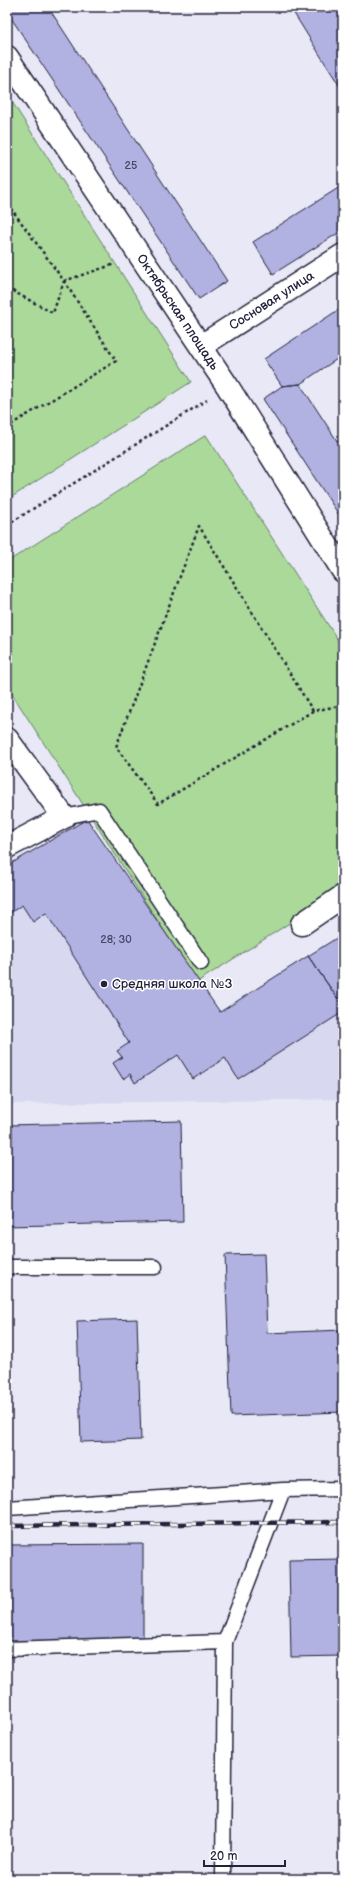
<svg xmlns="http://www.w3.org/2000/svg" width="350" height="1886" viewBox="0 0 350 1886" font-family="'Balsamiq Sans',sans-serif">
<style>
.built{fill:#d8d8f0}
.green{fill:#aad999;stroke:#667e6a}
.building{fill:#b1b1e2;stroke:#22223b}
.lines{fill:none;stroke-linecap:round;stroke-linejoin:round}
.lane-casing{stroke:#22223b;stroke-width:17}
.street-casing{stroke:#22223b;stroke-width:25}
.path{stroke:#22223b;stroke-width:2.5;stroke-dasharray:3 3;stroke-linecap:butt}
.lane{stroke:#fff;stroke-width:14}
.street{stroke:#fff;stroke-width:22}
.rail-casing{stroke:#22223b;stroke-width:4.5}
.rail{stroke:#fff;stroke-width:3;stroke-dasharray:9;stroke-linecap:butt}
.poi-dot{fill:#22223b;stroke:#fff;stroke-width:1.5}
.labels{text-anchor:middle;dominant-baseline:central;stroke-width:3;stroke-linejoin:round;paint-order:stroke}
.number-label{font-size:11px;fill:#464665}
.street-label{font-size:13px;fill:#22223b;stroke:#fff}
.poi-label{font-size:13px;fill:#22223b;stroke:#fff;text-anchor:start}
</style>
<rect width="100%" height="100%" fill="#e8e8f6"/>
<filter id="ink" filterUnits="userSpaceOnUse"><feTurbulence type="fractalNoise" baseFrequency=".025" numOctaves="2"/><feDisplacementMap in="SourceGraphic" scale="8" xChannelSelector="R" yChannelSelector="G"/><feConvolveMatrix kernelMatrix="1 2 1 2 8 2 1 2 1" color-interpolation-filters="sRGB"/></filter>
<g filter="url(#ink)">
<path class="built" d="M87,819L220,1012L343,934V1099L7,1104V866Z"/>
<path class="green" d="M7,94L191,382L7,500Z
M206,435L343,648V889L197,982L7,686V562Z"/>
<path class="building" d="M7,7H48L227,281L199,299L7,12Z
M290,7H343V91L325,63Z
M343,185V230L273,274L253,242Z
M341,308L343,311V355L300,384L282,386L264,359Z
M300,384L343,450V521L263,399L282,386Z
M87,819L220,1012L308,956L343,1006V1012L238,1079L225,1058L193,1079L178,1055L135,1083L130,1074L123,1079L113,1063L122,1057L117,1051L129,1043L46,913L33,922L22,905L7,915V866Z
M343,934V1006L308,956Z
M181,1121L183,1222L7,1226V1125Z
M264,1254L267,1333L343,1330V1412L231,1416L225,1255Z
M137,1319L141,1440L81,1442L77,1321Z
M143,1544V1643L7,1644V1545Z
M343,1559V1656L291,1657L289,1560Z"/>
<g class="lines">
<defs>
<path id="lane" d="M64,817L99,810L201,963
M7,1267H155
M283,1490L343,1489
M7,1508L283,1490L225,1642L7,1649
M223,1879L225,1642"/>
<g id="street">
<path id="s1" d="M7,57L228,387L343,571"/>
<path id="s2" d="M201,346L343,255"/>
<path d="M7,739L64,817L7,847"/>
<path d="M302,924L343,896"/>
</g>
</defs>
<use href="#lane" class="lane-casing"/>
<use href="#street" class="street-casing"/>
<path class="path" d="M7,203L64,281L116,361L7,427
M64,281L115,264
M7,288L53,313L64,281
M7,525L207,400
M313,711L199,526L116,747L158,804L313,711L343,705"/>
<use href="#lane" class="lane"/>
<use href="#street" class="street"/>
<defs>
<path id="rail" d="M7,1526L343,1522"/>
</defs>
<use href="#rail" class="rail-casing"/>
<use href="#rail" class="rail"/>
</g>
</g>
<circle class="poi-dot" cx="104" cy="984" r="4"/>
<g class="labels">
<g class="number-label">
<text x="131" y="165">25</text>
<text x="116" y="939">28; 30</text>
</g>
<g class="street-label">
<text stroke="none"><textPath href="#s2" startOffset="84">Сосновая улица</textPath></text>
<text stroke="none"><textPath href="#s1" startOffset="307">Октябрьская площадь</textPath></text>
</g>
<g class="poi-label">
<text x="112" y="984">Средняя школа №3</text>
</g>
</g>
<rect width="350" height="1886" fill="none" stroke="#fff" stroke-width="24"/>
<rect x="12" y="12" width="326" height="1862" fill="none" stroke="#22223b" stroke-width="1.5" filter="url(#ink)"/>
<path d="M204 1860v6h81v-6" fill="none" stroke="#22223b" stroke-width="2"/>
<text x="210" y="1860" font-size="12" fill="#22223b" stroke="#ffffff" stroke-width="3" paint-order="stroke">20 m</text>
</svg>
